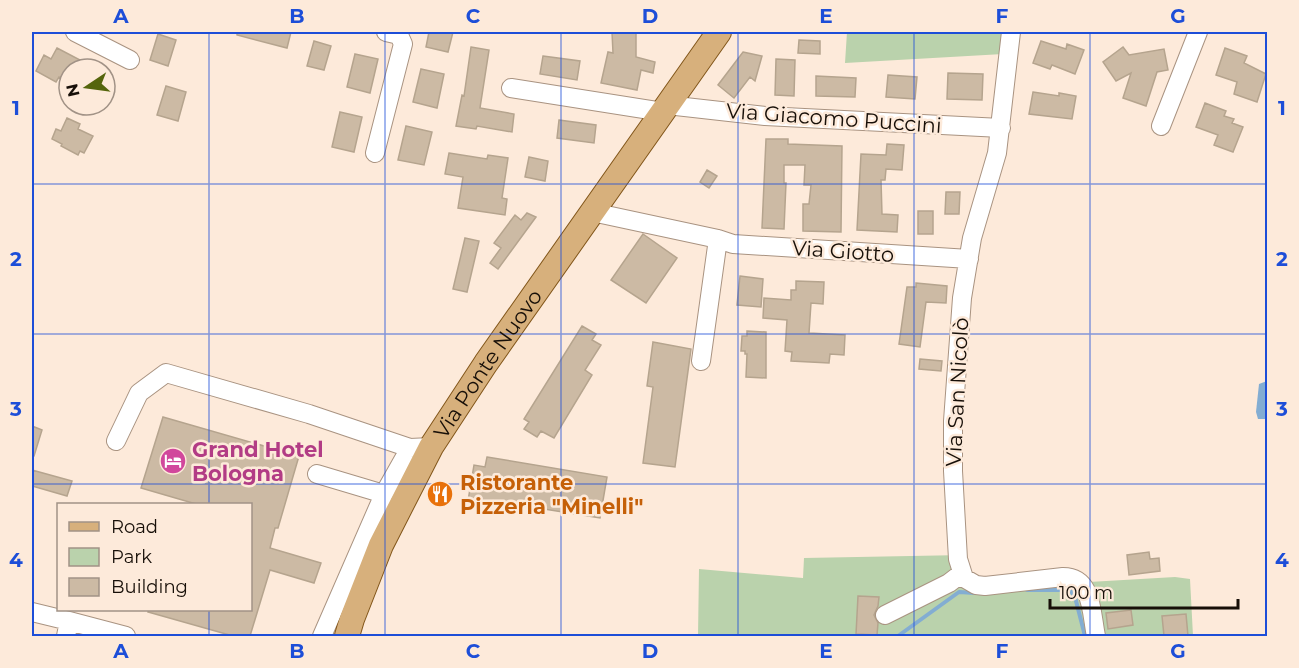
<svg xmlns="http://www.w3.org/2000/svg" width="1299" height="668" viewBox="0 0 1299 668" font-family="Montserrat,sans-serif">
<style>
.green{fill:#bad2ac}
.water{fill:#83add2}
.lines{fill:none;stroke-linecap:round;stroke-linejoin:round}
.stream{stroke:#83add2;stroke-width:4}
.building{fill:#ccbaa4;stroke:#b5a48e;stroke-width:1.5}
.minor-casing{stroke:#a99381;stroke-width:20}
.major-casing{stroke:#82561a;stroke-width:26}
.minor{stroke:#fff;stroke-width:18}
.major{stroke:#d7b07c;stroke-width:24}
.grid{fill:none;stroke:#1d4ed8;stroke-width:1.5;stroke-opacity:0.55}
.labels{text-anchor:middle;dominant-baseline:central;stroke-width:5;stroke-linejoin:round;paint-order:stroke}
.street-label{font-size:21px;fill:#170f08;stroke:#fdeada}
.hotel-label{font-size:21px;font-weight:bold;fill:#b23c85;stroke:#fdeada;text-anchor:start}
.food-label{font-size:21px;font-weight:bold;fill:#c56008;stroke:#fdeada;text-anchor:start}
.neatline{fill:none;stroke:#1d4ed8;stroke-width:2}
.grid-label{font-size:20px;text-anchor:middle;font-weight:bold;fill:#1d4ed8}
</style>
<rect width="100%" height="100%" fill="#fdeada"/>
<path class="green" d="M847,32H1005L1003,54L845,63Z
M964,555L968,589L1175,577L1190,579L1193,636H698L699,569L803,578L804,558Z"/>
<path class="water" d="M1267,381V419H1258L1256,412L1259,384Z"/>
<g class="lines">
<path class="stream" d="M1027,590H1070L1075,597L1085,636
M898,636L959,592L975,593"/>
</g>
<path class="building" d="M237,32H291L287,48L237,35Z
M429,32H453L448,52L426,47Z
M612,32H636V57L655,62L653,73L641,70L637,90L601,83L608,52L613,53Z
M158,34L176,40L168,66L150,60Z
M799,40L820,41V54L798,53Z
M314,41L331,46L324,70L307,66Z
M1041,41L1066,49L1067,44L1084,50L1075,74L1052,65L1050,69L1033,63Z
M471,47L489,50L480,108L514,114L512,132L477,126L476,129L456,126L462,95L464,96Z
M1123,47L1129,55L1164,49L1168,70L1157,72L1146,106L1123,98L1131,73L1116,81L1103,62Z
M57,48L82,61L78,69H69V82L59,77L56,82L36,71L44,55L51,59Z
M1225,48L1247,56L1244,63L1266,74L1257,102L1234,94L1237,82L1216,75Z
M743,52L762,56L755,81L750,77L734,98L718,85Z
M355,54L378,59L370,93L347,87Z
M543,56L580,61L577,80L540,74Z
M776,59L795,60L794,96L775,95Z
M421,69L444,74L437,108L413,102Z
M948,73L983,74L982,100L947,99Z
M888,75L917,77L915,99L886,97Z
M816,76L856,78L855,97L816,96Z
M166,86L186,92L178,121L157,115Z
M1033,92L1059,96V93L1076,96L1072,119L1029,114Z
M1205,103L1226,111L1224,116L1234,119L1232,123L1243,127L1233,152L1214,145L1218,135L1196,127Z
M340,112L362,117L354,152L332,147Z
M67,118L80,124L78,129L93,136L84,153L80,151L78,155L61,146L62,144L52,139L56,129L61,131Z
M559,120L596,125L594,143L557,138Z
M406,126L432,132L424,165L398,160Z
M766,139H788V144L842,146L841,232L803,231V204H809L811,185H804L805,165H784V183H786L784,229L762,228Z
M887,144L904,145L902,170L886,169L885,180H881L882,214L898,215L897,232L857,230L861,154L886,155Z
M449,153L487,159L488,155L508,158L502,198L507,199L505,215L458,208L463,177L445,174Z
M529,157L548,161L545,181L525,177Z
M707,170L717,176L709,188L700,182Z
M946,192H960L959,214H945Z
M918,211H933V234H918Z
M527,213L536,217L498,269L490,263L501,248L494,243L515,215L521,220Z
M643,234L677,258L646,303L611,280Z
M465,238L479,241L467,292L453,289Z
M740,276L763,279L761,307L737,305Z
M796,281L824,282L823,304L811,303L809,333L845,335L844,355L830,354L829,363L791,361L792,352L785,351L787,320L763,318L764,298L791,300V290H796Z
M916,283L947,286L946,303L926,302L920,347L899,344L907,287H916Z
M582,326L596,334L592,340L601,345L585,370L592,375L554,438L541,431L537,437L524,429L529,422L524,419Z
M747,331L766,332V378L746,377L747,354H745V351H741L742,336H747Z
M653,342L691,349L675,467L643,463L653,387L647,386Z
M920,359L942,361L941,371L919,369Z
M163,417L299,456L278,528H275L270,548L321,563L314,583L270,570L250,636H233L148,612L149,609H250V504H196L141,488Z
M32,426L42,430L34,456H32Z
M487,457L607,477L600,518L519,505L518,512L508,510L509,508L468,501L474,465L485,467Z
M32,470L72,481L67,496L32,486Z
M1149,552L1150,559L1159,558L1160,571L1129,575L1127,555Z
M858,596L879,597L878,606L874,615L878,623L877,635L856,634Z
M1131,610L1133,625L1108,629L1106,613Z
M1186,614L1188,636H1164L1162,616Z"/>
<g class="lines">
<defs>
<path id="minor" d="M75,32L130,60
M1011,32L997,153L972,238L962,298L953,421V471L958,559L964,578L976,585L985,586L1063,577C1093,577 1091,613 1096,636
M511,88L663,112
M667,105L765,116L1001,128
M1161,126L1198,32
M375,153L403,44L399,35L386,32
M592,212L718,239L733,244L969,259
M701,361L718,239
M116,441L139,393L166,373L309,414L410,448L431,447
M317,474L384,494
M32,612L69,621L66,636
M885,615L949,583L962,573
M69,621L126,636
M322,636L384,494L410,448"/>
<g id="major">
<path id="s1" d="M347,636L352,619L381,545L431,447L486,363L719,32"/>
</g>
</defs>
<use href="#minor" class="minor-casing"/>
<use href="#major" class="major-casing"/>
<use href="#minor" class="minor"/>
<use href="#major" class="major"/>
</g>
<path class="grid" d="M209,32V504M385,32V636M561,32V636M738,32V636M914,32V636M1090,32V636M32,184H1268M32,334H1268M32,484H1268M209,610V636"/>
<defs>
<symbol id="hotel-disc" viewBox="-11 -11 22 22"><circle r="9.5" fill="#d1479c" stroke="#fdeada"/><path d="M-6-4.5h1.5V1H6V5H4.5V3h-9V5H-6ZM-4 0a1.8 1.8 0 1 1 3.6 0ZM.5 0V-2.5h3Q6-2.5 6 0Z" fill="#fff"/></symbol>
<symbol id="restaurant-disc" viewBox="-11 -11 22 22"><circle r="9.5" fill="#e8710a" stroke="#fdeada"/><path d="M-5-6h1v4h1v-4h1v4h1v-4h1v5L-1.5 .5V6h-2V.5L-5-1ZM5-6V6H3V1.5H1.5Q1.5-4 5-6Z" fill="#fff"/></symbol>
</defs>
<g fill-rule="evenodd">
<use href="#hotel-disc" x="158" y="446" width="30" height="30"/>
<use href="#restaurant-disc" x="425" y="479" width="30" height="30"/>
</g>
<g class="labels">
<g class="street-label">
<text transform="translate(834 118) rotate(4)">Via Giacomo Puccini</text>
<text transform="translate(843 251) rotate(4)">Via Giotto</text>
<text stroke="none"><textPath href="#s1" startOffset="308">Via Ponte Nuovo</textPath></text>
<text transform="translate(957 392) rotate(-87)">Via San Nicolò</text>
</g>
<g class="hotel-label">
<text x="192" y="449">Grand Hotel<tspan x="192" dy="24">Bologna</tspan></text>
</g>
<g class="food-label">
<text x="460" y="482">Ristorante<tspan x="460" dy="24">Pizzeria "Minelli"</tspan></text>
</g>
</g>
<rect width="1299" height="668" fill="none" stroke="#fdeada" stroke-width="66"/>
<rect x="57" y="503" width="195" height="108" fill="#fdeada" stroke="#a19286" stroke-width="1.5"/>
<rect x="69" y="522" width="30" height="9" fill="#d7b07c" stroke="#a19286" stroke-width="1.5"/>
<text x="111" y="533" font-size="18" fill="#170f08">Road</text>
<rect x="69" y="548" width="30" height="18" fill="#bad2ac" stroke="#a19286" stroke-width="1.5"/>
<text x="111" y="563" font-size="18" fill="#170f08">Park</text>
<rect x="69" y="578" width="30" height="18" fill="#ccbaa4" stroke="#a19286" stroke-width="1.5"/>
<text x="111" y="593" font-size="18" fill="#170f08">Building</text>
<g transform="translate(87 87) rotate(257)"><circle r="28" fill="#fdeada" stroke="#a19286" stroke-width="1.5"/>
<path d="M0-4.5L10 22L0 15L-10 22Z" fill="#55650c"/>
<text y="-9" font-size="16" font-weight="bold" text-anchor="middle" fill="#170f08">N</text>
</g>
<path d="M1050 599v9h188v-9" fill="none" stroke="#170f08" stroke-width="3"/>
<text x="1059" y="599" font-size="18" fill="#170f08" stroke="#fdeada" stroke-width="4.5" paint-order="stroke">100 m</text>
<rect x="33" y="33" width="1233" height="602" class="neatline"/>
<g class="grid-label">
<text x="121" y="23">A</text>
<text x="297" y="23">B</text>
<text x="473" y="23">C</text>
<text x="650" y="23">D</text>
<text x="826" y="23">E</text>
<text x="1002" y="23">F</text>
<text x="1178" y="23">G</text>
<text x="16" y="115">1</text>
<text x="1282" y="115">1</text>
<text x="16" y="266">2</text>
<text x="1282" y="266">2</text>
<text x="16" y="416">3</text>
<text x="1282" y="416">3</text>
<text x="16" y="567">4</text>
<text x="1282" y="567">4</text>
<text x="121" y="658">A</text>
<text x="297" y="658">B</text>
<text x="473" y="658">C</text>
<text x="650" y="658">D</text>
<text x="826" y="658">E</text>
<text x="1002" y="658">F</text>
<text x="1178" y="658">G</text>
</g>
</svg>
